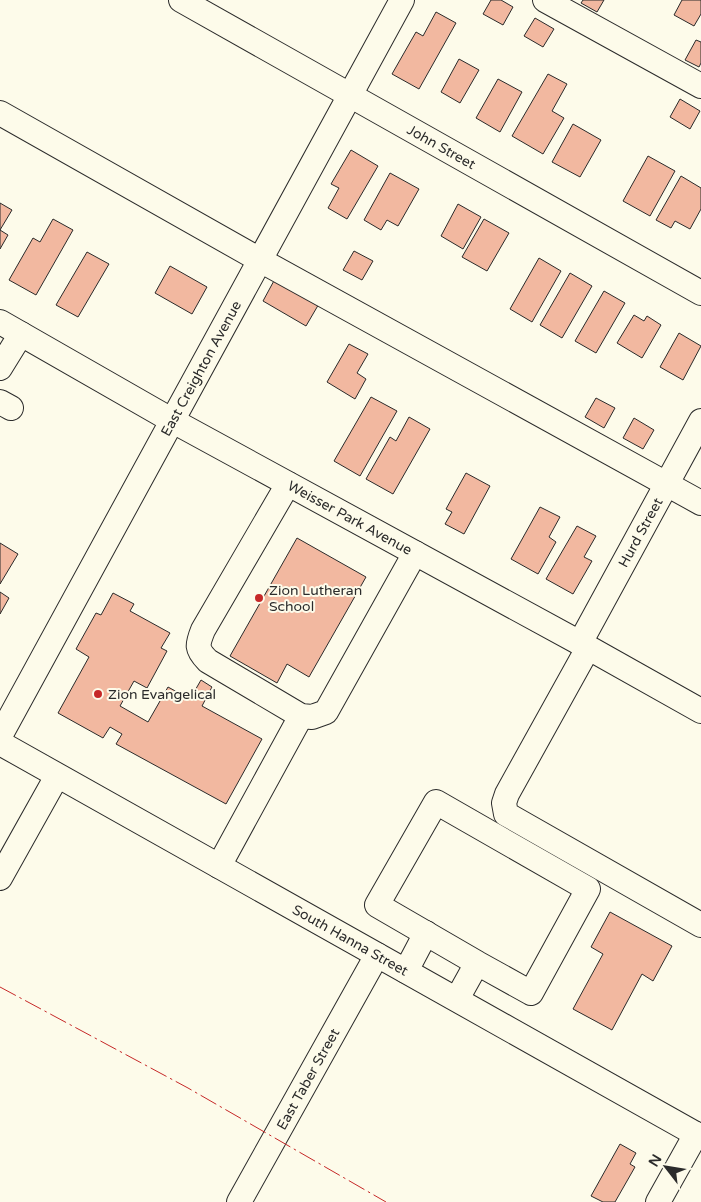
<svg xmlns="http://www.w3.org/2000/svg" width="701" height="1202" viewBox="0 0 701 1202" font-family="'Varela Round',sans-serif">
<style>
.building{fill:#f2b8a0;stroke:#2b2b2b}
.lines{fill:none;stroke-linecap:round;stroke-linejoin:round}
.minor-casing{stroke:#2b2b2b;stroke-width:26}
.minor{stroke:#fdfbea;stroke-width:24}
.power{stroke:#c62828;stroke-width:1;stroke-dasharray:18 4 2.5 4;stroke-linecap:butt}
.poi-dot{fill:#c62828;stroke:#fdfbea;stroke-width:2}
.labels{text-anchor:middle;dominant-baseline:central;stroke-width:4;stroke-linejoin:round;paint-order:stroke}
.street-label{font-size:14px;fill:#2b2b2b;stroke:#fdfbea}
.poi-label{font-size:14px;fill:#2b2b2b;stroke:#fdfbea;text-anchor:start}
</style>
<rect width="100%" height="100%" fill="#fdfbea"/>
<path class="building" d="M491,0H501L513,7L503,25L483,14Z
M583,0H604L597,12L581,3Z
M682,0H701V14L694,26L674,15Z
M436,12L456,23L419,89L392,74L416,32L423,36Z
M535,18L554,29L543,47L524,36Z
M696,40L701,42V63L699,67L685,60Z
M459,59L479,70L460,103L441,92Z
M548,74L567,84L552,111L564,118L543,154L512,136Z
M498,79L522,92L500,132L476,118Z
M680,99L700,111L690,129L670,117Z
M573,124L601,140L580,177L552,162Z
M351,150L378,166L347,219L328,208L339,188L331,184Z
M648,156L675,171L650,216L623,201Z
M390,173L419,189L398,226L387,220L381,230L364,220Z
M681,176L701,188V209L690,229L675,221L671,228L656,220Z
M0,203L12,210L0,230L8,235L0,249Z
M458,204L481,217L463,249L441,236Z
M53,219L73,230L36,295L9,280L33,238L40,242Z
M484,219L509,233L487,271L462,257Z
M354,251L373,261L362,280L343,270Z
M87,252L109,264L78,317L56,305Z
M539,258L561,271L532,322L510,309Z
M170,266L207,287L192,314L155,293Z
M570,273L592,286L562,338L540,325Z
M276,277L320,302L306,326L263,301Z
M604,291L625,303L596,353L575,341Z
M634,315L644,321L647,316L661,325L642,358L617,343Z
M679,333L701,346L683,380L660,367Z
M349,344L368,354L357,373L366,379L355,399L327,382Z
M371,397L397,411L360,476L334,461Z
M596,398L615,408L604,428L585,417Z
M409,417L430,429L393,494L366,479L390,437L396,441Z
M634,418L654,430L643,449L623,438Z
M466,473L490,486L464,534L445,524L452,512L446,509Z
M540,507L560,517L549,537L556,542L538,574L511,559Z
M577,526L596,536L584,557L592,561L573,594L546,579Z
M297,538L366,577L309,677L287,664L277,683L230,656Z
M0,543L18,554L0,584Z
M0,592L9,598L0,614Z
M113,593L134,604L130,611L170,633L161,648L167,651L147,688L134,681L120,706L148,722L168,687L190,699L201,680L212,687L202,706L262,739L226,804L116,744L122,734L110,727L103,738L58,713L89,657L76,649L96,613L101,615Z
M610,912L672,946L653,981L642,974L612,1030L573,1009L603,954L591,947Z
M620,1144L636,1153L630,1164L635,1167L615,1202H603L591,1196Z"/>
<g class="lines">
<defs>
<g id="minor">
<path id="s1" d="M181,0L701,293"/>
<path d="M545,0L701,86"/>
<path d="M0,113L260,260L701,503"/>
<path id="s2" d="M0,322L173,421L580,643L701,711"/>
<path d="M0,368L21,334"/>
<path d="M0,402L11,408"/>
<path d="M288,484L203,630C197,645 196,649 208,661L301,716L312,717L326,712L415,553"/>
<path id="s3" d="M580,643L701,421"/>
<path d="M588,648L507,794L504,803L506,814L701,925"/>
<path id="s4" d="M0,736L402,0"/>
<path id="s5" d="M0,743L701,1137"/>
<path d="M219,866L301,716"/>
<path d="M0,878L57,776"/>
<path d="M406,971L426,933"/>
<path d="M457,999L477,963L377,905L436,802L588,889L531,993L477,963"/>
<path id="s6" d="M239,1202L377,955"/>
<path d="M658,1202L696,1134"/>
</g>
</defs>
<use href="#minor" class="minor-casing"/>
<use href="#minor" class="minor"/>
<path class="power" d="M0,987L188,1088L386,1202"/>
</g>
<g class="poi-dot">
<circle cx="259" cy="598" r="5"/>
<circle cx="98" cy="694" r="5"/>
</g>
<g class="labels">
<g class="street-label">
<text stroke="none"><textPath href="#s1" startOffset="299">John Street</textPath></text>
<text stroke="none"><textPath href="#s4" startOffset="419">East Creighton Avenue</textPath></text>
<text stroke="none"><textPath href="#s2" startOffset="401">Weisser Park Avenue</textPath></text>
<text stroke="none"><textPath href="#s3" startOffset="126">Hurd Street</textPath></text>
<text stroke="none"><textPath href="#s5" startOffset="402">South Hanna Street</textPath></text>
<text stroke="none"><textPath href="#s6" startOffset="141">East Taber Street</textPath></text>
</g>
<g class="poi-label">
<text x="269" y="590">Zion Lutheran<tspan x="269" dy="16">School</tspan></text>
<text x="108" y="694">Zion Evangelical</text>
</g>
</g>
<g transform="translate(666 1167) rotate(301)" stroke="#fdfbea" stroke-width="4" paint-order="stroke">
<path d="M0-4L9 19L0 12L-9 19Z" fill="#2b2b2b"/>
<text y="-8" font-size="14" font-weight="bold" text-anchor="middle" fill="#2b2b2b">N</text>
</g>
</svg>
